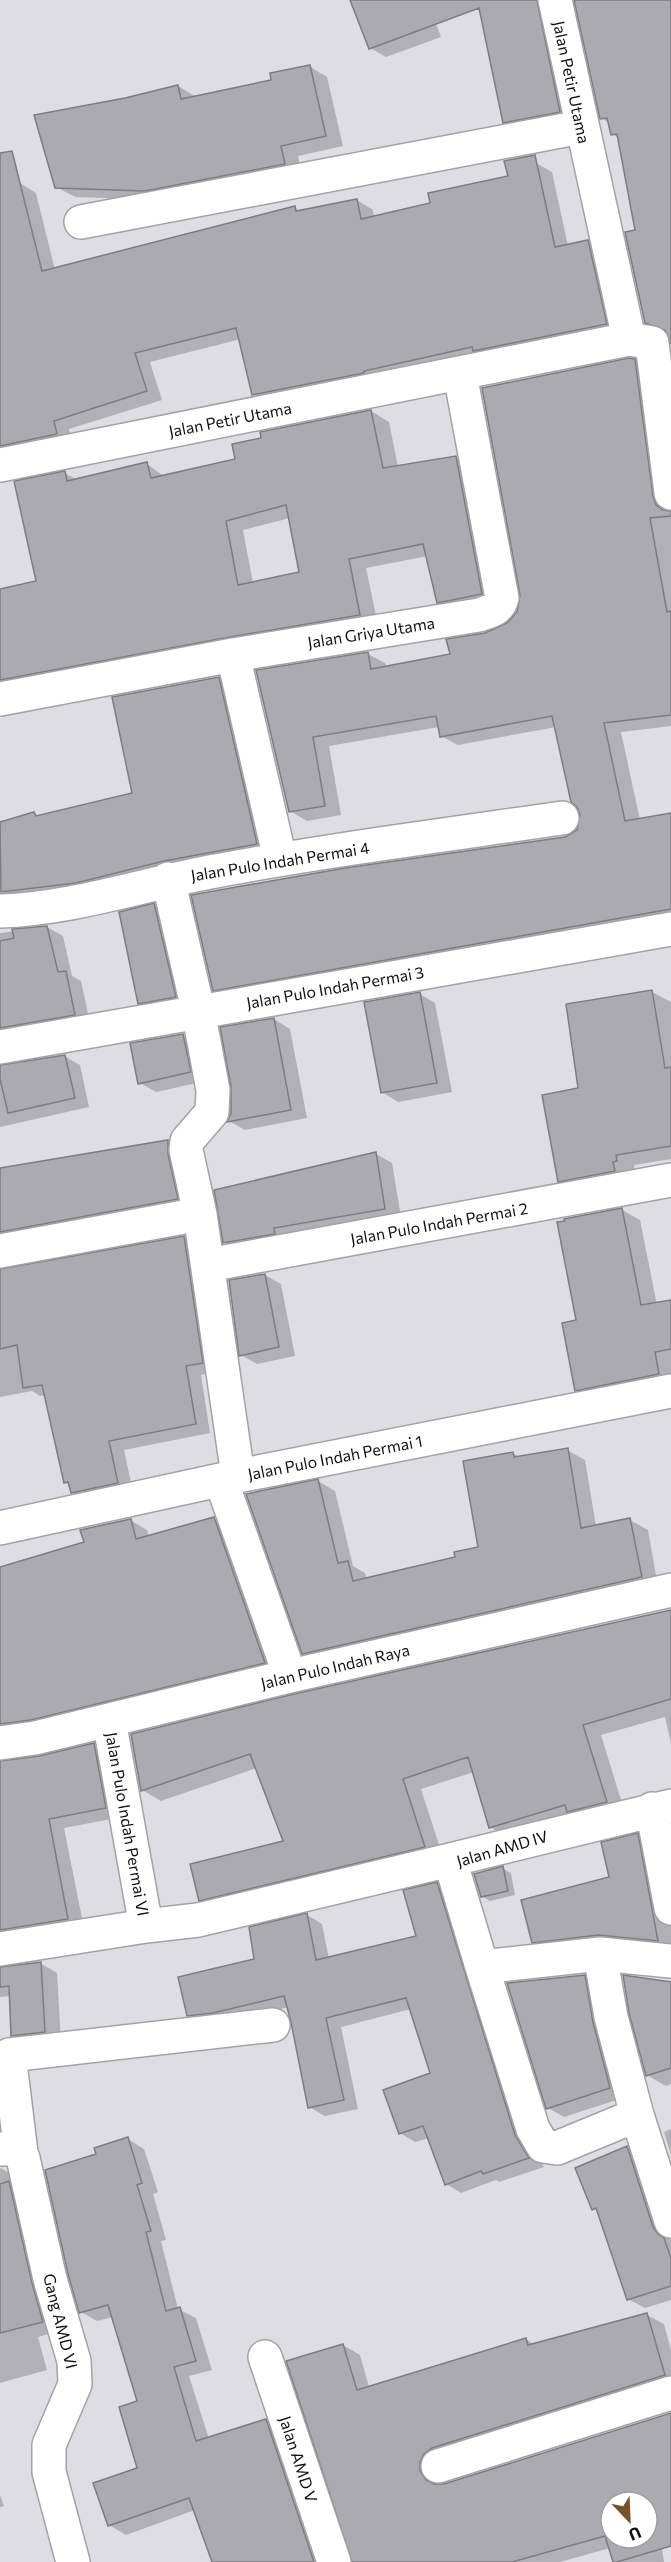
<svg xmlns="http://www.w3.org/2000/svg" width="671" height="2562" viewBox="0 0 671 2562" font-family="Commissioner,sans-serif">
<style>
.shadow{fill:#0003;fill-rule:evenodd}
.building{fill:#aaaab0;stroke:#7d7c82;stroke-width:1.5;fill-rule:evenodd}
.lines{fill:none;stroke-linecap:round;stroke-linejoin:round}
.minor-casing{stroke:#a2a2a8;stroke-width:36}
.minor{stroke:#fff;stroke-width:33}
.labels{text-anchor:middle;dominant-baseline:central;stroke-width:4.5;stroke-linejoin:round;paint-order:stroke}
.street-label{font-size:16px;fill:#111113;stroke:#fff}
</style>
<rect width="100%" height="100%" fill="#dedde4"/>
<path class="shadow" d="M374,0H427L441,37L386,57L370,48Z
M477,0H557L577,121L521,132L504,122Z
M576,0H671V338L669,333L646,322L636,231L620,139L612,134L609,123L602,118Z
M309,66L327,77L343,146L298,156L302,174L164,200L75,197L56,187L125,100L178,86L196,97L273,81Z
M536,163L552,172L568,246L588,241L604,251L622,333L269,404L253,394L241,339L150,362L162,400L69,429L72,443L0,461V189L20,183L36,193L55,270L294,208L301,212L357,200L373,210L374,218L432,204L509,177Z
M635,361L652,370L671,511V726L621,732L640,820L671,814V921L231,999L214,990L574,834L581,825L582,815L556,727L458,745L441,736L439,727L329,746L341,815L307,821L290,811L258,672L368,654L385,663L386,668L451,655L486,634L503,628L513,619Z
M371,411L389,422L398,467L456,458L474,468L499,604L456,612L439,602L428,556L366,568L378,625L0,686V590L37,582L64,473L78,480L147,464L165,477L237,460ZM290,518L301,573L253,583L243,530Z
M219,678L236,689L274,854L20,901L2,891L0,884V824L34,813L40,817L133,794Z
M154,905L170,914L191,1006L156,1012L140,1003Z
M47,927L63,936L72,976L81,981L90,1023L0,1046V933Z
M652,992L671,1002V1159L634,1165L635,1171L578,1192L559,1181L580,1089Z
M420,994L435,1003L452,1092L398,1102L382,1092Z
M274,1019L290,1029L307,1118L245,1130L229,1121Z
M183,1035L199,1045L206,1081L156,1092L140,1083Z
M64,1056L80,1065L89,1107L0,1127V1067Z
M168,1142L183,1151L192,1208L0,1250V1170Z
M376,1154L392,1163L401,1217L240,1251L225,1242Z
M622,1210L640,1220L657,1305L671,1302V1386L595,1401L576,1390L578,1321Z
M184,1238L200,1247L218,1371L201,1375L210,1433L124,1450L133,1492L88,1501L72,1492L70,1484L66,1482L45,1395L40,1396L32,1391L0,1397V1271Z
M265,1275L281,1284L295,1356L257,1364L241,1355Z
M567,1450L585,1460L596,1526L630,1520L648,1530L658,1587L321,1663L303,1653L318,1481L335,1491L353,1566L365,1573L367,1579L457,1558L479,1549L513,1453L520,1458Z
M214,1519L231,1528L281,1672L0,1744V1568L86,1543L130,1520L147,1530L149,1537Z
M671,1611V1744L665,1717L601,1735L625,1813L508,1838L490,1827L474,1772L421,1789L443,1857L219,1910L200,1900L285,1842L257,1768L161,1801L142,1790Z
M94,1745L110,1754L122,1817L64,1828L84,1928L0,1950V1762L40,1758Z
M637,1835L656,1846L671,1923V1950L553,1952L534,1942L611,1878Z
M502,1868L511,1873L515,1895L490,1901L482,1896Z
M437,1884L452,1893L530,2145L544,2167L499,2182L496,2180L461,2193L446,2184L429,2138L415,2142L400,2133L432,2074L411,2009L341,2027L358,2109L325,2116L309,2107L289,2007L230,2021L204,2024L188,2015L256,1960L307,1915L322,1924L329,1959L417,1937Z
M40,1963L57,1973L61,2041L29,2045L12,2035L11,1996L0,1997V1968Z
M584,1976L600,1985L626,2097L564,2117L548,2108Z
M625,1977L671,1981V2084L666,2086L647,2075Z
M671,2129V2155L664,2132Z
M128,2139L144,2149L158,2192L153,2194L166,2240L161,2241L178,2309L196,2318L212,2370L189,2376L209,2439L266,2420L282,2430L327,2562H213L195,2510L126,2535L109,2525L139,2469V2402L113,2317L97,2321L81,2312L98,2155Z
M627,2147L643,2157L671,2240V2300L645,2308L628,2299L599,2212L594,2208Z
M0,2168L22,2179L59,2331L38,2337L47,2370L0,2383Z
M647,2315L664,2324L671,2350V2387L436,2482L439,2486L671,2414V2511L649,2458L664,2562H615L610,2548L560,2562H354L343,2345L360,2355L369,2387L526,2339L535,2345ZM611,2502H647V2538H611Z
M0,2495L4,2506L0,2507Z"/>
<path class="building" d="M350,0H537L560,112L503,123L479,8L369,49Z
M574,0H671V344L665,330L645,323L625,232L635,230L617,134L611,135L607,118L600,119Z
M310,65L326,136L281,146L285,164L145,191L55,188L34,115L125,98L178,85L181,99L271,80L270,73Z
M12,151L42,271L295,206L296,211L357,199L361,219L430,203L428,193L508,176L504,161L535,155L555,247L588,240L607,324L473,351L472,347L364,371V373L252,395L236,328L135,353L147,391L54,421L57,434L0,446V153Z
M629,358L635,359L653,496L656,505L663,510L671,511V516L650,518L667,612L671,611V715L604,723L625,821L671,813V909L213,991L191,895L345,868L565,837L577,830L580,815L577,807L571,802L552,716L440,737L436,716L313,737L325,806L289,812L256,670L368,652L371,669L450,654L446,639L485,633L507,623L517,612L520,595L482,388Z
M371,410L383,468L456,456L482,594L437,603L423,544L349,559L360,615L230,637L0,680V589L36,581L14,481L65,471L67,481L147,462L151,478L235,459L232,444L261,438L260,432ZM286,505L299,572L238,585L226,521Z
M219,677L257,844L164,861L76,883L1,892L0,822L34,812L36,816L132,793L112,697Z
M154,903L176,997L138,1004L119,912Z
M47,926L58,972L66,971L75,1015L0,1028V941L14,938L12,929Z
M652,990L665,1068L671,1067V1146L616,1155L617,1161L613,1162L615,1171L558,1182L542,1095L578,1088L566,1004Z
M420,992L437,1083L381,1093L364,1002Z
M274,1018L291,1110L227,1122L231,1113V1087L220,1027Z
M183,1034L191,1072L138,1084L130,1043Z
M65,1055L75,1098L8,1113L0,1079V1065Z
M168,1140V1154L178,1199L0,1232V1168Z
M376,1152L385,1209L274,1228L275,1234L223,1243L214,1190Z
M622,1208L641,1305L671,1300V1349L655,1352L659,1374L575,1391L562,1323L576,1320L557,1222L565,1221L564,1219Z
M184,1236L203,1363L186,1366L196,1424L109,1441L118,1483L71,1493L68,1482L64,1483L42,1385L23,1388L17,1345L0,1349V1269Z
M265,1274L279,1347L239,1356L229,1280Z
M568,1448L581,1528L630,1518L642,1577L302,1654L246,1494L318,1479L338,1563L348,1561L353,1581L455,1557L454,1552L478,1547L463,1461L513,1452L514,1457Z
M214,1517L265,1663L31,1720L0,1724V1567L84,1542L80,1530L131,1519L136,1539Z
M671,1610V1699L583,1725L607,1802L567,1812L565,1805L489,1828L468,1757L403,1779L425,1847L199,1901L190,1864L283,1841L250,1754L141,1791L131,1734L294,1694Z
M94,1743L106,1808L49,1819L68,1919L0,1930V1761L39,1756Z
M638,1833L658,1941L598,1935L532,1943L521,1900L609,1877L601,1842Z
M503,1866L508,1891L481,1897L474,1874Z
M437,1882L515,2135L529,2158L483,2174L481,2171L445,2185L423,2126L399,2134L383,2090L430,2073L406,1998L326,2018L344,2100L308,2108L291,2022L284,1996L213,2013L187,2016L178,1977L254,1959L249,1927L307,1913L316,1960L416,1936L403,1890Z
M41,1962L45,2032L11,2036L9,1986L0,1987V1967Z
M585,1975L593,2022L610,2088L546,2109L507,1983Z
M623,1975L671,1982V2068L646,2076L629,2013Z
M128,2137L142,2183L137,2185L151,2231L146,2232L166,2311L180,2307L196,2361L174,2367L196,2441L266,2419L314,2562H212L189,2498L108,2526L93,2483L137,2468L119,2407L137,2401L108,2305L79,2313L68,2274L45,2170L96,2154L94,2148Z
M627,2146L653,2227L658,2234L664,2238L671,2258V2286L627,2300L596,2208L592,2210L575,2168Z
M9,2181L32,2283L43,2322L0,2333V2184Z
M647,2313L665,2375L432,2448L424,2454L420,2462V2471L426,2480L434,2484H444L671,2413V2546L617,2562H613L605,2536L512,2562H352L286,2361L343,2344L357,2390L526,2338L528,2345ZM611,2502H647V2538H611Z"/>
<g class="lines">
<defs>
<path id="minor" d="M555,0L629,339
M81,222L581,127
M0,465L629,339L652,343L671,493
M233,655L280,859
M0,699L233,655L479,615C490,611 499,610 502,598L460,374
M168,879L198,1010L213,1090L212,1112L187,1141L186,1150L200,1214L238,1476
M0,911C71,909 141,885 210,872C327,850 445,835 562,818
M0,1047L671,929
M0,1251L200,1214
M208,1265L671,1180
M221,1480L290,1676
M0,1528L238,1476L671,1391
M109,1720L146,1926
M0,1743L35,1738L290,1676L671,1590
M671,1806L450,1860L482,1967L600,1954L671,1961
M652,1809L671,1908
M0,1949L146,1926L198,1920L450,1860
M600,1954L611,2017L637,2115L671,2221
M482,1967L533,2129L543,2146L557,2148L637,2115
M0,2149H16L23,2158L50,2279L74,2361L75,2384L49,2445V2472L73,2562
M21,2153L9,2055L273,2025
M265,2357L334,2562
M438,2466L671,2393"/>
</defs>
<use href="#minor" class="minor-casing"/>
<use href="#minor" class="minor"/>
</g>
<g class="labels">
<g class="street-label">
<text transform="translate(572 82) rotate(78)">Jalan Petir Utama</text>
<text transform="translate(230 419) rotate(-11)">Jalan Petir Utama</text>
<text transform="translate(371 632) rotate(-9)">Jalan Griya Utama</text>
<text transform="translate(280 861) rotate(-9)">Jalan Pulo Indah Permai 4</text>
<text transform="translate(335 987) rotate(-10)">Jalan Pulo Indah Permai 3</text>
<text transform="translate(439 1223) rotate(-10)">Jalan Pulo Indah Permai 2</text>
<text transform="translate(335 1457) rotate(-11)">Jalan Pulo Indah Permai 1</text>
<text transform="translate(335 1666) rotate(-13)">Jalan Pulo Indah Raya</text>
<text transform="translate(128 1824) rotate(80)">Jalan Pulo Indah Permai VI</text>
<text transform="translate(502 1848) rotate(-16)">Jalan AMD IV</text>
<text transform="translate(61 2321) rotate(76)">Gang AMD VI</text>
<text transform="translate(299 2459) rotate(72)">Jalan AMD V</text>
</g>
</g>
<g transform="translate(629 2520) rotate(157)"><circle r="28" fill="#ffffff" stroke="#a0a0a1" stroke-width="1.5"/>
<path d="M0-4.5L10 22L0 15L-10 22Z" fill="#76522b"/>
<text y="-9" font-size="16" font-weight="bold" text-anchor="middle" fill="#111113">U</text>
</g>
</svg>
